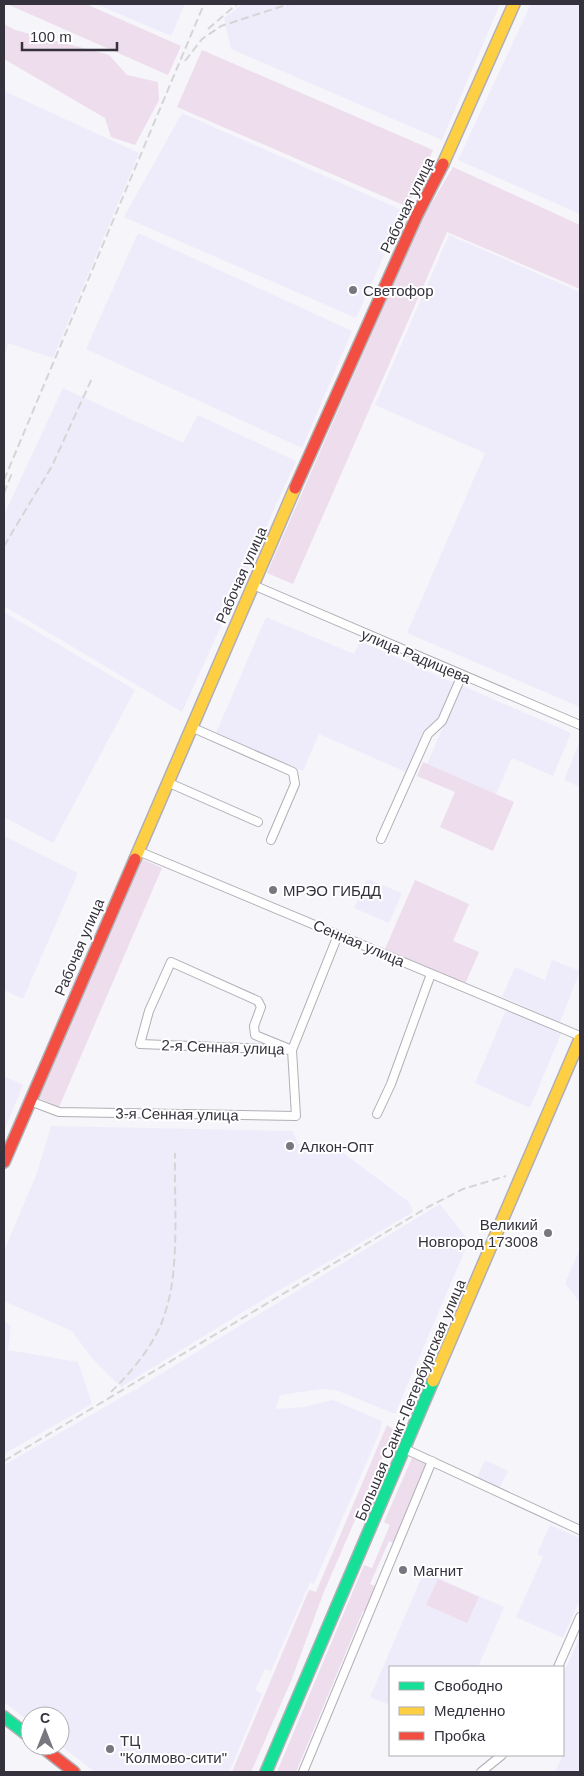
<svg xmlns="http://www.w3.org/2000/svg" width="584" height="1776" viewBox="0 0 584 1776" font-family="Helvetica,sans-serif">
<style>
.built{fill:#eeecfa}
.green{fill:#eedded}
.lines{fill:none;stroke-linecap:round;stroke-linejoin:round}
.street-casing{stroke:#b0afb6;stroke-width:10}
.fast-casing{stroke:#b0afb6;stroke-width:14}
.slow-casing{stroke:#b0afb6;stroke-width:14}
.jam-casing{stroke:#b0afb6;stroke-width:14}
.street{stroke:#fefefe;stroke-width:8}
.fast{stroke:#16e098;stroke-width:11}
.slow{stroke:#ffcf43;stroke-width:11}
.jam{stroke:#f24e42;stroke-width:11}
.rail{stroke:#d5d5d6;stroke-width:2;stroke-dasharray:8 4;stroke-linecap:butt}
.poi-dot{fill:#78767f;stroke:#fff;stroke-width:2}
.labels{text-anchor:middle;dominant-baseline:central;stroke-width:4;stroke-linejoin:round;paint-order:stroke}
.street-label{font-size:15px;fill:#35323d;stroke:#fff}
.poi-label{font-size:15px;fill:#35323d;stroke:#fff;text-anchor:start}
</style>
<rect width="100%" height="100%" fill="#f5f5fa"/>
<path class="built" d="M96,4H185L171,36Z
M243,4H500L442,140L231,49L224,18Z
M531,4H580V214L458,160Z
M4,91L139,153L53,358L8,343L4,358Z
M182,113L404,211L356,318L124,217Z
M138,233L352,331L302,448L86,349Z
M449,235L580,292V707L407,633L485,453L375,405Z
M63,388L183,443L198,415L296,461L182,712L4,606V515Z
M4,612L135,690L53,843L4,817Z
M266,617L354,654L360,641L454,683L436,724L426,731L406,772L319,734L303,771L216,733Z
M461,685L571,733L553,776L512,758L496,794L427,764Z
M580,741V787L564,780Z
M4,836L78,873L23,999L4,990Z
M367,879L402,893L389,923L354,908Z
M552,960L580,971L560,1022L502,997L515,967L545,980Z
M507,1008L561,1034L530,1108L475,1083Z
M4,1076L23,1085L4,1131Z
M51,1126L293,1131L298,1144H331L409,1202L413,1212L256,1304L121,1387L91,1357L72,1331L4,1301V1251L37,1173Z
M440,1204L469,1241L395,1414L336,1390L321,1389L280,1395L275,1409L304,1407L333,1400L382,1421L380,1431L314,1584L310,1582L271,1671L265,1669L255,1690L262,1694L229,1772H95L60,1745V1716H30V1722L4,1702V1465L136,1389L135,1392L141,1386Z
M580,1249V1303L565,1283Z
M4,1321L11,1326L8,1350L78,1362L92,1404L4,1454Z
M485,1460L508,1471L499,1489L477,1478Z
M550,1525L580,1538V1599L563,1638L516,1617L543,1557L537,1554Z
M424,1572L504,1607L478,1667H390V1705L370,1697Z
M580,1637V1772H555L564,1752L563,1674Z"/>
<path class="green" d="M7,4H86L181,46L168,75Z
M4,24L15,30L109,55L127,75L158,82L159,100L135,145L111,137L105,118L4,59Z
M202,50L433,150L408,207L177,107Z
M453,167L580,225V289L447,232L293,584L267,573L421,221Z
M423,762L514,802L493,851L440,827L455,792L417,776Z
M140,858L162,868L59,1107L37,1097Z
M415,880L469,904L453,941L479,952L465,984L385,949Z
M387,1425L394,1430L323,1594L291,1681L251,1772H232L309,1590L316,1592Z
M412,1458L429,1465L396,1544L389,1541L370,1584L377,1587L366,1612L363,1611L296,1772H277L364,1565L372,1568L390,1525L384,1522Z
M438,1579L479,1597L467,1623L426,1605Z"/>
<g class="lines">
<defs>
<path id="street" d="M253,585L580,725
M191,727L293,772L295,784L271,840
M167,782L258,822
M381,839L428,734L442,721L462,675
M138,851L580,1036
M171,962L258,1001L261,1007L254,1026L255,1035L292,1050L140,1044L149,1011Z
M30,1101L59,1112L296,1116L292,1050L338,935
M377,1114L391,1084L431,974
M405,1449L580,1530
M558,1667L580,1617
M303,1772L432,1461
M481,1772L502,1755"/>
<path id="fast" d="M4,1717L30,1737
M266,1772L433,1381"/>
<path id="slow" d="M443,164L514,4
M135,859L295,488
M433,1381L580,1039"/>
<path id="jam" d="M295,488L417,215L443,164
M4,1162L135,859
M41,1746L74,1772"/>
</defs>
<use href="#street" class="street-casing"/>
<use href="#fast" class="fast-casing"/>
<use href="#slow" class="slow-casing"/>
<use href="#jam" class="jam-casing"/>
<use href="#street" class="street"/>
<use href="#fast" class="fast"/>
<use href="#slow" class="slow"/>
<use href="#jam" class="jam"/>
<path class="rail" d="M208,29L237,4
M185,61L202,39L221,26L289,4
M4,480L204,4
M4,493L12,473
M4,546L52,466L93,376
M111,1392C134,1369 157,1342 166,1310C180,1266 174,1200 175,1153
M4,1461L428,1207L463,1189L506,1176"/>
</g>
<g class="poi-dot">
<circle cx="353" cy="290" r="5"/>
<circle cx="273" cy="890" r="5"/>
<circle cx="290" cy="1146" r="5"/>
<circle cx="548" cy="1233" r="5"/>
<circle cx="403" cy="1570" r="5"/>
<circle cx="110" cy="1749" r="5"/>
</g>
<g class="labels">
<g class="street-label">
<text transform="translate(407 205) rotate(-64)">Рабочая улица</text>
<text transform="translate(241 575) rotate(-66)">Рабочая улица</text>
<text transform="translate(416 656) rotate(23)">улица Радищева</text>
<text transform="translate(359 943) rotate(23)">Сенная улица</text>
<text transform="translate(79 947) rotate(-67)">Рабочая улица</text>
<text transform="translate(223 1047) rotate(2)">2-я Сенная улица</text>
<text transform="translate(177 1114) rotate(1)">3-я Сенная улица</text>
<text transform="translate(410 1400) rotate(-67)">Большая Санкт-Петербургская улица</text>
</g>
<g class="poi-label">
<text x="363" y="290">Светофор</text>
<text x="283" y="890">МРЭО ГИБДД</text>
<text x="300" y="1146">Алкон-Опт</text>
<text x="538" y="1224" text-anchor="end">Великий<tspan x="538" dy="17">Новгород 173008</tspan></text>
<text x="413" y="1570">Магнит</text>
<text x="120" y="1740">ТЦ<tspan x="120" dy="17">"Колмово-сити"</tspan></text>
</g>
</g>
<rect width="584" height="1776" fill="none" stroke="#35323d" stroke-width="10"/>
<rect x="389" y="1666" width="175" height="90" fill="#ffffff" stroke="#aeadb1"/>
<rect x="399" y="1682" width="25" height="8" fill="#16e098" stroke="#aeadb1"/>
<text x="434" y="1691" font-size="15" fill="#35323d">Свободно</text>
<rect x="399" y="1707" width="25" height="8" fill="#ffcf43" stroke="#aeadb1"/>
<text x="434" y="1716" font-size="15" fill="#35323d">Медленно</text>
<rect x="399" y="1732" width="25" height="8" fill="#f24e42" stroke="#aeadb1"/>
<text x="434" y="1741" font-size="15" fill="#35323d">Пробка</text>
<g transform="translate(45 1731)"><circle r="24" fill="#ffffff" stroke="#aeadb1"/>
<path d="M0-4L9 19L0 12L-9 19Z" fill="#78767f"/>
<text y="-8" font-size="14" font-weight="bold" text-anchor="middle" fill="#35323d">С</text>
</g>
<path d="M22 42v8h95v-8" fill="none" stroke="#35323d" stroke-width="2.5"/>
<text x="30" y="42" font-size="15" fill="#35323d" stroke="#ffffff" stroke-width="4" paint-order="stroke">100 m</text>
</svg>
